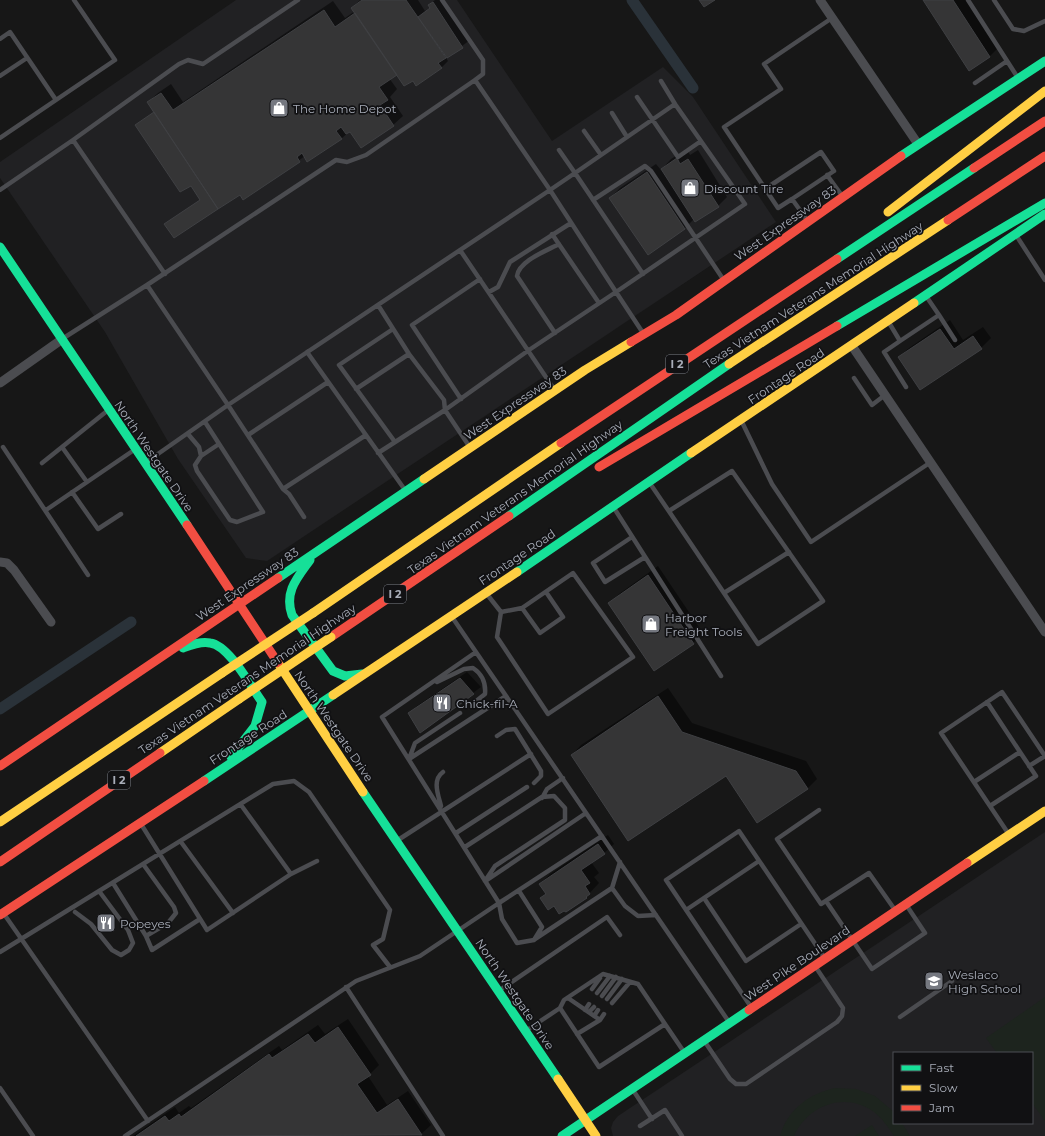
<svg xmlns="http://www.w3.org/2000/svg" width="1045" height="1136" viewBox="0 0 1045 1136" font-family="Montserrat,sans-serif">
<style>
.built{fill:#212123;fill-rule:evenodd}
.green{fill:#1d241e}
.shadow{fill:#0007}
.lines{fill:none;stroke-linecap:round;stroke-linejoin:round}
.canal{stroke:#2a3239;stroke-width:11}
.building{fill:#353536;stroke:#3f4043}
.lane{stroke:#4b4c50;stroke-width:4.5}
.street{stroke:#4b4c50;stroke-width:9}
.fast{stroke:#16e098;stroke-width:9}
.slow{stroke:#ffcf43;stroke-width:9}
.jam{stroke:#f24e42;stroke-width:9}
.slow-bridge{stroke:#ffcf43;stroke-width:9}
.labels{text-anchor:middle;dominant-baseline:central;stroke-width:3.5;stroke-linejoin:round;paint-order:stroke}
.shield{fill:#111113;stroke:#7b7e86;stroke-width:1}
.shield-label{font-size:11px;font-weight:bold;fill:#a8adb8}
.poi-label{font-size:12px;fill:#a8adb8;stroke:#111113;text-anchor:start}
.street-label{font-size:12px;fill:#a8adb8;stroke:#111113}
</style>
<rect width="100%" height="100%" fill="#171717"/>
<path class="built" d="M236,0H457L552,141L663,67L693,97L776,222L267,561L246,558L178,459L105,332L0,178V162Z
M1045,832V1136H613L611,1128L613,1122L618,1116ZM894,1053H1032V1123H894Z"/>
<path class="green" d="M1045,997V1121L1032,1103V1053H997L986,1038Z
M835,1088L856,1089L875,1096L894,1112V1123H902L910,1136H894C888,1127 882,1118 874,1112C845,1091 808,1105 794,1136H780C788,1109 809,1094 835,1088Z
M872,1125L879,1136H855Z"/>
<path class="shadow" d="M360,0H418L425,11L431,7L429,5L435,0H443L470,40L446,58L448,61L441,68L413,79L397,74L389,78L397,89L390,97L403,116L393,125L351,130L341,139L305,156L244,199L240,193L201,200L191,184L136,125L155,112L148,102L158,93L171,84L183,102L333,1L345,18L355,11L352,8Z
M924,0H969L999,47L990,56Z
M687,149L690,155L698,150L727,197L718,206L694,219L684,229L610,198L620,188L656,164L661,170L671,159Z
M950,320L963,340L983,327L991,338L981,348L899,357L909,348Z
M658,566L703,633L693,643L654,669L610,604L619,594Z
M467,672L481,687L420,732L410,713L417,706Z
M668,688L692,723L806,761L817,779L808,788L758,821L726,775L572,755L581,745Z
M608,835L614,844L604,853L591,862L599,873L594,877L599,883L586,897L554,905L541,898L547,893L540,884L550,874Z
M348,1019L379,1065L368,1076L387,1105L408,1091L431,1125L419,1136H133L175,1107L179,1113L189,1106L191,1108L279,1046L282,1050L318,1025L325,1034Z"/>
<g class="lines">
<path class="canal" d="M632,0L693,88
M0,709L131,622"/>
</g>
<path class="building" d="M362,0H406L446,58L438,63L442,68L416,86L413,81L404,86L351,8Z
M699,0H715L704,7Z
M923,0H953L990,57L969,71Z
M433,2L463,48L447,58L418,17L430,8L428,5Z
M324,10L335,27L355,13L397,75L379,87L388,100L380,105L394,126L361,148L350,132L346,134L341,127L336,131L342,139L307,162L302,153L297,157L300,162L243,200L240,195L218,209L147,102L161,93L173,110Z
M154,112L218,209L174,238L164,224L200,200L191,186L180,192L135,125Z
M677,158L680,164L688,159L719,207L695,222L661,169Z
M647,172L685,229L648,255L609,198Z
M940,329L954,349L973,336L982,349L920,390L898,357Z
M648,575L694,644L654,671L608,603Z
M460,678L474,694L420,733L408,713Z
M658,696L682,732L796,771L808,789L757,823L726,776L628,841L571,755Z
M598,844L605,854L581,870L590,883L585,886L590,894L586,897L587,898L566,912L564,911L559,914L554,906L548,910L540,898L546,894L539,884Z
M338,1027L371,1075L357,1084L377,1113L398,1099L422,1135L136,1136L165,1116L169,1121L179,1114L181,1117L269,1054L272,1058L308,1034L315,1043Z"/>
<g class="lines">
<path class="lane" d="M968,0L1018,78
M994,0L1013,29L1024,31L1045,21
M0,39L10,32L56,100
M0,76L27,58
M661,81L675,104
M975,83L1007,61
M637,97L678,157L701,141
M612,113L627,137
M584,131L601,155
M0,138L115,60L74,0
M73,140L165,274
M559,150L575,173L675,104L745,204L616,292L643,333
M827,175L843,197
M765,189L821,152L834,171L792,199
M0,190L73,140L179,64L188,60L203,64L298,0
M593,200L645,166L651,171L723,279
M807,220L792,199L778,208L724,127L781,89L764,64L832,18
M552,234L599,303
M1016,235L1045,280
M460,250L554,389
M147,285L336,160L347,162L366,155L475,80
M489,292L498,287L510,262L571,223
M378,305L409,354L444,400L445,410L529,350L616,292L550,190L575,173L643,274
M939,315L955,340
M888,321L900,341L884,352L906,387
M393,329L339,365L395,442
M555,333L517,276C519,261 546,251 559,244
M62,339L147,285L228,405L145,463
M900,341L939,315L926,296
M307,352L405,490
M854,378L872,405L885,395
M356,389L409,354
M461,399L412,325L480,279
M741,420L772,484L811,542L931,462
M205,422L263,512L237,522L230,520L197,471L195,465L201,456L219,444
M188,434L199,447L201,456
M248,435L328,382
M3,447L88,575
M62,447L87,482
M378,453L445,410L469,446
M42,463L107,411
M649,482C686,536 722,590 758,644L823,601L732,471L669,511
M283,489L366,435
M72,492L98,529L121,514
M614,508L721,676
M46,510L134,450
M304,517L289,494L283,489L228,405L550,190L475,80L483,74V60L442,0
M632,537L593,563L605,582L645,557
M486,593L501,612L497,637L548,714L633,657L573,573L522,608L501,612
M724,593L789,552
M522,608L540,633L563,617L546,592
M452,617L729,1022
M437,682L464,669L473,668C482,674 486,683 485,694L475,702
M497,736L506,730L515,729L541,771V776L534,783
M409,759L506,696
M409,759L415,743L460,713
M1029,766L1045,756
M974,782L1020,752L987,702
M542,798L547,789L563,778
M241,805L291,874L317,861
M441,806C438,794 432,780 443,772
M990,806L1036,776L1020,752
M819,810L777,839L821,904L869,873L895,910
M141,824L207,930L291,874
M456,833L527,787
M1008,833L941,733L1002,692L1045,756
M398,840L531,754
M181,842L233,913
M465,847L542,797L554,796L565,808V820L495,866L485,881
M143,864L174,907L176,913L168,923L146,936
M487,880L586,813
M113,883L146,936L152,950L200,919
M612,888L625,906L638,916L656,915
M519,891L542,927L534,940L517,943L502,919L499,903L602,836
M704,898L746,961L801,924
M826,901L872,969L925,933L907,906
M686,910L759,861
M75,912L91,924L112,950L121,955L129,950L133,943L128,930L99,891
M4,914L148,1121
M535,939L612,888L620,862
M0,952L273,784L294,781L309,792L390,910L383,939L373,945L390,967
M346,987L443,1136
M592,989L600,978
M500,990L607,917L620,935
M597,993L610,976
M602,996L616,977
M568,998L600,1020L577,1034
M607,999L622,979
M612,1003L630,982
M751,1007L666,880L739,831L824,957
M585,1010L589,1004
M589,1012L594,1007
M594,1016L598,1010
M900,1017L952,981
M600,1020L604,1014
M665,1024L684,1052
M527,1030L560,1008L599,1067L665,1024L638,984L603,974L564,1000L560,1008
M705,1042L730,1079L736,1084H746L837,1022L842,1016L843,1008L815,966
M0,1088L33,1136
M633,1090L652,1119
M640,1126L665,1110L682,1136
M125,1136L356,981L420,956L499,903L382,717L476,652"/>
<path class="street" d="M820,0L918,144
M852,346L1045,632
M0,383L61,340
M0,562L7,563L14,570L51,622"/>
<path class="fast" d="M901,156L1045,61
M0,247L187,525
M837,259L974,168
M914,303L1045,214
M837,326L1045,203
M509,516L729,364
M310,560C297,578 284,592 292,615L333,671L345,676L362,674
M517,572L691,453
M278,578L424,479
M183,648C191,645 201,641 210,643C229,645 251,687 262,702L255,726L231,757
M204,781L333,695
M363,792L558,1079
M562,1136L749,1010"/>
<path class="slow" d="M888,212L1045,91
M729,364L948,220
M691,453L914,303
M424,479L585,370L631,342
M313,613L561,443
M278,663L363,792
M333,695L517,572
M160,753L239,699
M0,822L222,673
M967,863L1045,811
M558,1079L596,1136"/>
<path class="jam" d="M974,168L1045,121
M948,220L1045,156
M631,342L676,315L901,156
M561,443L837,259
M599,467L837,326
M187,525L278,663
M331,637L509,516
M0,766L278,578
M0,862L160,753
M0,915L204,781
M749,1010L967,863"/>
<path class="slow-bridge" d="M222,673L313,613
M239,699L331,637"/>
</g>
<defs>
<symbol id="shop-square" viewBox="-11 -11 22 22"><rect x="-9" y="-9" width="18" height="18" rx="4" fill="#757880" stroke="#111113"/><path d="M-5-2.5h2.3a2.7 3.5 0 0 1 5.4 0H5L5.5 6h-11ZM-1.5-2.5h3a1.5 2.3 0 0 0-3 0Z" fill="#fff"/></symbol>
<symbol id="restaurant-square" viewBox="-11 -11 22 22"><rect x="-9" y="-9" width="18" height="18" rx="4" fill="#757880" stroke="#111113"/><path d="M-5-6h1v4h1v-4h1v4h1v-4h1v5L-1.5 .5V6h-2V.5L-5-1ZM5-6V6H3V1.5H1.5Q1.5-4 5-6Z" fill="#fff"/></symbol>
<symbol id="school-square" viewBox="-11 -11 22 22"><rect x="-9" y="-9" width="18" height="18" rx="4" fill="#757880" stroke="#111113"/><path d="M0-5L7-2L0 1L-7-2ZM-4 1L0 2.5L4 1V4Q0 6-4 4Z" fill="#fff"/></symbol>
</defs>
<g fill-rule="evenodd">
<use href="#shop-square" x="268" y="97" width="22" height="22"/>
<use href="#shop-square" x="679" y="177" width="22" height="22"/>
<use href="#shop-square" x="640" y="613" width="22" height="22"/>
<use href="#restaurant-square" x="431" y="692" width="22" height="22"/>
<use href="#restaurant-square" x="95" y="912" width="22" height="22"/>
<use href="#school-square" x="923" y="970" width="22" height="22"/>
</g>
<g class="labels">
<g class="shield">
<rect x="666" y="355" width="22" height="18" rx="3"/>
<rect x="384" y="585" width="22" height="18" rx="3"/>
<rect x="108" y="771" width="22" height="18" rx="3"/>
</g>
<g class="shield-label">
<text x="677" y="364">I 2</text>
<text x="395" y="594">I 2</text>
<text x="119" y="780">I 2</text>
</g>
<g class="poi-label">
<text x="293" y="108">The Home Depot</text>
<text x="704" y="188">Discount Tire</text>
<text x="665" y="617">Harbor<tspan x="665" dy="14">Freight Tools</tspan></text>
<text x="456" y="703">Chick-fil-A</text>
<text x="120" y="923">Popeyes</text>
<text x="948" y="974">Weslaco<tspan x="948" dy="14">High School</tspan></text>
</g>
<g class="street-label">
<text transform="translate(785 223) rotate(-35)">West Expressway 83</text>
<text transform="translate(813 295) rotate(-33)">Texas Vietnam Veterans Memorial Highway</text>
<text transform="translate(786 376) rotate(-34)">Frontage Road</text>
<text transform="translate(515 403) rotate(-34)">West Expressway 83</text>
<text transform="translate(154 456) rotate(56)">North Westgate Drive</text>
<text transform="translate(515 497) rotate(-35)">Texas Vietnam Veterans Memorial Highway</text>
<text transform="translate(517 557) rotate(-34)">Frontage Road</text>
<text transform="translate(247 584) rotate(-34)">West Expressway 83</text>
<text transform="translate(247 679) rotate(-34)">Texas Vietnam Veterans Memorial Highway</text>
<text transform="translate(334 726) rotate(56)">North Westgate Drive</text>
<text transform="translate(248 737) rotate(-33)">Frontage Road</text>
<text transform="translate(797 963) rotate(-34)">West Pike Boulevard</text>
<text transform="translate(515 994) rotate(56)">North Westgate Drive</text>
</g>
</g>
<rect x="893" y="1052" width="140" height="72" fill="#111113" stroke="#4d4f55"/>
<rect x="901" y="1065" width="20" height="6" fill="#16e098" stroke="#4d4f55"/>
<text x="929" y="1072" font-size="12" fill="#a8adb8">Fast</text>
<rect x="901" y="1085" width="20" height="6" fill="#ffcf43" stroke="#4d4f55"/>
<text x="929" y="1092" font-size="12" fill="#a8adb8">Slow</text>
<rect x="901" y="1105" width="20" height="6" fill="#f24e42" stroke="#4d4f55"/>
<text x="929" y="1112" font-size="12" fill="#a8adb8">Jam</text>
</svg>
